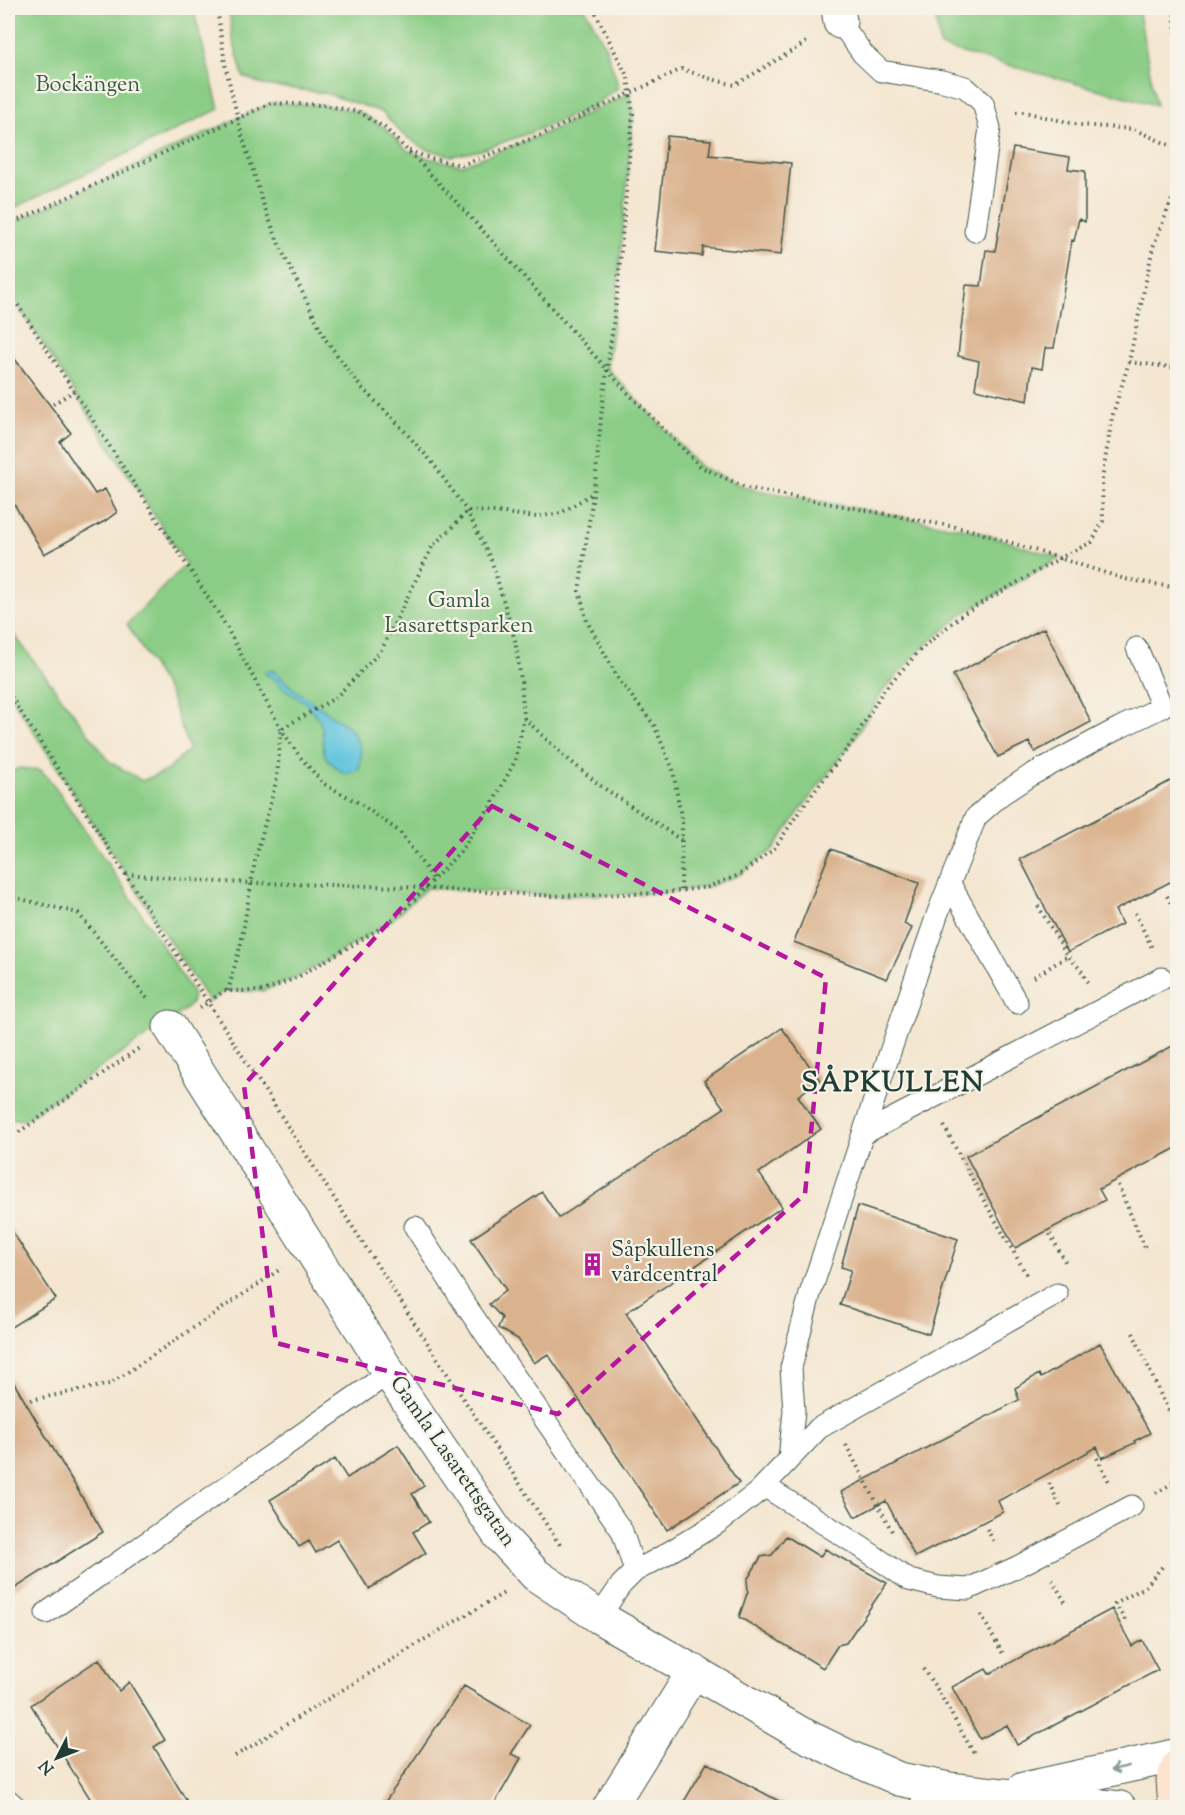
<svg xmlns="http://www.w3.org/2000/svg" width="1185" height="1815" viewBox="0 0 1185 1815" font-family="'Sorts Mill Goudy',serif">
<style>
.green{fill:#8bcd86;stroke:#55855d;stroke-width:1.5}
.water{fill:#5fc4dd;stroke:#3f8088;stroke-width:1.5}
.building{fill:#dab28e}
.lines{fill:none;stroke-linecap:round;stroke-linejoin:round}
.service-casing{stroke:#3f564b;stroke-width:23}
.minor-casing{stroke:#3f564b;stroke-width:35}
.secondary-casing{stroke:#3f564b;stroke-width:35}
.path{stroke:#3f564b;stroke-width:4;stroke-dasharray:1.5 4.5;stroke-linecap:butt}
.service{stroke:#fff;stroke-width:21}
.minor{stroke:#fff;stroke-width:33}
.secondary{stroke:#fde4d0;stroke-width:33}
.oneway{stroke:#8f9e9a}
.marked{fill:none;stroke:#b5179e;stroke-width:4.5;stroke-dasharray:12 8;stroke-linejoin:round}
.labels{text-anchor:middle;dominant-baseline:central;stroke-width:4.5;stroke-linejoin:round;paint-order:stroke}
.park-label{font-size:22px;fill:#355a44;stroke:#f7f3e8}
.poi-label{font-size:22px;fill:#1f3d34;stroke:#f7f3e8;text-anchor:start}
.street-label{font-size:22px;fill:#1f3d34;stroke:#f7f3e8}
.district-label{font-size:28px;font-weight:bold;letter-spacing:1.5px;fill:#1f3d34;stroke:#f7f3e8}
</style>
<rect width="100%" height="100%" fill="#f7f3e8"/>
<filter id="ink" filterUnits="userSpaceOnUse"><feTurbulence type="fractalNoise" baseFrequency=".0167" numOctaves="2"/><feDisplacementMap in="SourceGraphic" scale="12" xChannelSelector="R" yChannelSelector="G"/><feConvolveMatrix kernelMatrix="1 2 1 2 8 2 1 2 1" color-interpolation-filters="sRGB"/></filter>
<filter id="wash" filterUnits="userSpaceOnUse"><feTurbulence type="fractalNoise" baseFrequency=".008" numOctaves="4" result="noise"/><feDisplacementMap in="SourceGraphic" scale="24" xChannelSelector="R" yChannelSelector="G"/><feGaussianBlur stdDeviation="1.35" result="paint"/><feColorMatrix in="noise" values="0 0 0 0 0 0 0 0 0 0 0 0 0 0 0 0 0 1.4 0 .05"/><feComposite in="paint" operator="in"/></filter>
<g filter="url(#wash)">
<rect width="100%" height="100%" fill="#f4e6d0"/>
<path class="green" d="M27,8H193L219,109L8,211V11Z
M229,8H585L605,46L619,87L592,107L532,132L481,150L452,156L423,148L401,133L382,112L325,93L263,85L243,76L232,36Z
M934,8H1138L1156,105L940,47Z
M630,93L633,114L617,295L607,368L701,467L747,488L971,530L1060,558L964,613L921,649L883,691L853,741L801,809L774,849L739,875L708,887L663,893L554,896L427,888L386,925L296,978L263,991H224L209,1002L8,692V639L15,636L110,762L142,781L168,770L189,749L170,695L127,624L186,564L8,290V225L271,103L323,105L359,112L385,128L408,151L432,159L462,165L541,135Z
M19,768L41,770L53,784L135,904L193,993L191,1004L182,1012L24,1120L8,1118V774Z"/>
<path class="water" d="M268,670L276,672L290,686L348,727C359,741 365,753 358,770L349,773H343L330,762L325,756L323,746L322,728L319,719L306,703L282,687L278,681L267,675L265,672Z"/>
<g id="blocks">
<path class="building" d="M667,136L711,140L709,155L791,163L781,255L703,247L702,256L655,251Z
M1013,148L1070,157L1068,169L1085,171V222L1079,219L1074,241L1072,240L1054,348H1045L1042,369L1032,367L1028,401L975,389L979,361L958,356L966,285L981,286L986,250L995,251Z
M8,350L71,433L60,442L95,494L105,489L117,512L105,521L44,554L8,494Z
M1044,628L1091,722L1035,752L1029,742L998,757L953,675Z
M1178,777V878L1115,910L1122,924L1068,952L1020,859Z
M831,849L919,883L904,924L912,928L887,979L794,942Z
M782,1028L820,1080L798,1096L821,1129L759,1173L782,1207L626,1313L739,1483L667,1530L548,1354L534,1363L518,1339L498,1328L502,1318L489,1304L506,1290L471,1239L542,1192L559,1218L724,1108L704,1081Z
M1178,1043V1147L1099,1189L1105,1200L1015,1248L966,1156Z
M858,1206L958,1239L929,1334L840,1305L851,1270L841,1267Z
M8,1225L56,1299L8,1329Z
M1100,1343L1150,1433L1134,1441L1135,1443L1102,1458L1097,1447L998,1501L1003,1512L915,1557L886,1501L855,1517L841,1492L1019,1400L1015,1388L1039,1374L1041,1378Z
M8,1373L103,1532L8,1593Z
M398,1445L424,1486L412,1494L429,1522L413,1532L426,1553L369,1589L337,1540L316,1553L309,1541L299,1547L270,1500L335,1459L347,1478Z
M786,1536L820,1557L825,1549L887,1583L846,1643L838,1645L823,1668L739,1617L748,1591L747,1580L761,1557L772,1555Z
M1112,1609L1132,1646L1142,1640L1158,1670L1017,1745L1007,1725L980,1739L952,1687L986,1669L989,1674Z
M99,1659L119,1691L129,1682L165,1740L154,1747L191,1808H96L31,1705Z
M464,1686L530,1725L511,1754L521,1758L492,1808H381Z
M707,1763L792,1808H680Z"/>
</g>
</g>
<g filter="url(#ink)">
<use href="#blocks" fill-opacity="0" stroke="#3f564b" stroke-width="1.5"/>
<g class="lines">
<defs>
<path id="service" d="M840,22L863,54L881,71L943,81L965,87L983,103L990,128L975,231
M950,884L1017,1003
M863,1134L1162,978
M415,1227L464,1303L622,1531L635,1571L621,1585L599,1617
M789,1459L794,1411L791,1368L810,1294L889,1055L937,915L976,817L1002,794L1031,775L1119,728L1162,707L1137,648
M764,1486L861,1547L909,1580L938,1587L968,1589L1017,1567L1132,1506
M635,1571L656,1560L718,1523L758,1492L819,1428L1057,1294
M46,1613L389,1373
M8,1800L17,1808
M918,1808L937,1786"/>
<path id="minor" d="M838,8L840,22
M170,1027L389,1373L499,1535L536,1575L599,1617L800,1733L847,1756L899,1779L949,1789L1120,1808
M1023,1789L1178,1755
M609,1808L694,1671"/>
<path id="secondary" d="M1175,1808L1173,1780L1178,1766"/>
</defs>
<use href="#service" class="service-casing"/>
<use href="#minor" class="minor-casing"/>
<use href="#secondary" class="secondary-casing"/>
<path class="path" d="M593,8L628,78L633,114L617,295L601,417L596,474L579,591L587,621L619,680L654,725L673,770L682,823L681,891
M1174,8L1178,56
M1016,112H1024L1080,125L1133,129L1178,149
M409,151L432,159L462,165L541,135L682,69L708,78L735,85L810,40
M8,225L271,103L323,105L359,112L385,128L420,163L484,232L627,392L701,467L747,488L971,530L1125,579L1178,588
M8,290L222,619L281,729L300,757L324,784L359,803L400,832L434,880
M1129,362L1178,368
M53,404L74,391
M8,692L457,1389L560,1545
M524,718L563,755L601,786L681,840
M126,874L219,882L404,887L554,896L663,893L708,887L739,875L774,849L801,809L853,741L883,691L921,649L964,613L1060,558L1092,542L1103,521L1102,480L1112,417L1129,362L1153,247L1178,184
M8,896L78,913L149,1001
M1167,896L1178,917
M1038,906L1068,956L1081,970L1088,983
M1135,913L1153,950
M1034,977L1068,956
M228,991L241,943L255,861L277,778L281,729L335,698L381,651L433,545L453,527L467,511L497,512L536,517L561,513L593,493
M200,1008L224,991H263L296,978L386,925L406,908L460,852L493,802L515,761L524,718L521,680L515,640L492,562L467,511L432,462L398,424L360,386L326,340L280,247L264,206L241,132L225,64L217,8
M944,1126L982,1197L1028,1277
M19,1132L142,1046
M1118,1185L1146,1250
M1050,1234L1067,1265
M1133,1333L1164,1402L1178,1426
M31,1400L110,1384L282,1268
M846,1445L892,1531
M1097,1458L1110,1484
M1049,1483L1062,1510
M1156,1493L1178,1480
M987,1529L995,1544
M1052,1580L1067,1605
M981,1615L1003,1654
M1125,1620L1115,1604L1145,1587L1162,1567
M923,1669L937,1689L975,1755
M235,1756L432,1635L504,1593"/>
<use href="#service" class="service"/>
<use href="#minor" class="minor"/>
<use href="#secondary" class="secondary"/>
</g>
<defs><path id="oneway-shaft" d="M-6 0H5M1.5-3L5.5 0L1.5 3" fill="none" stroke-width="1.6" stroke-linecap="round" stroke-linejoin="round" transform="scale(1.5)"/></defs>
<use class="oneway" href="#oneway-shaft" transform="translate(1120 1768) rotate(167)"/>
</g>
<path class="marked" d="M492,806L826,978L805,1194L558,1414L276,1343L244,1085Z"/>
<defs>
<symbol id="building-bare" viewBox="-9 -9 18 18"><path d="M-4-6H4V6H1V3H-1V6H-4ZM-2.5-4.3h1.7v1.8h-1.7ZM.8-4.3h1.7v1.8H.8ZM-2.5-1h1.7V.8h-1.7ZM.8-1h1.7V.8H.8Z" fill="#b5179e" stroke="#f7f3e8" stroke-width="2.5" paint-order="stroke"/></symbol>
</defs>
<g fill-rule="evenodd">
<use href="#building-bare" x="576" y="1248" width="33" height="33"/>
</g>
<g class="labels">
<g class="park-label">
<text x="88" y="86">Bockängen</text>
<text x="459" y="602">Gamla<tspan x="459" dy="25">Lasarettsparken</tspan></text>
</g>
<g class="poi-label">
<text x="611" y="1251">Såpkullens<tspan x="611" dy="25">vårdcentral</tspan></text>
</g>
<g class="street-label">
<text transform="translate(452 1462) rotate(55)">Gamla Lasarettsgatan</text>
</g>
<g class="district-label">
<text x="893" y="1084">SÅPKULLEN</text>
</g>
</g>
<rect width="1185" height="1815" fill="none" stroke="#f7f3e8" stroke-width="30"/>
<g transform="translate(57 1758) rotate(228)" stroke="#f7f3e8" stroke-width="4.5" paint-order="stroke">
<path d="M0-4.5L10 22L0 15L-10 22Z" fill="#1f3d34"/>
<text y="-9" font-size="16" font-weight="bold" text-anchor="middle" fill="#1f3d34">N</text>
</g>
</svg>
